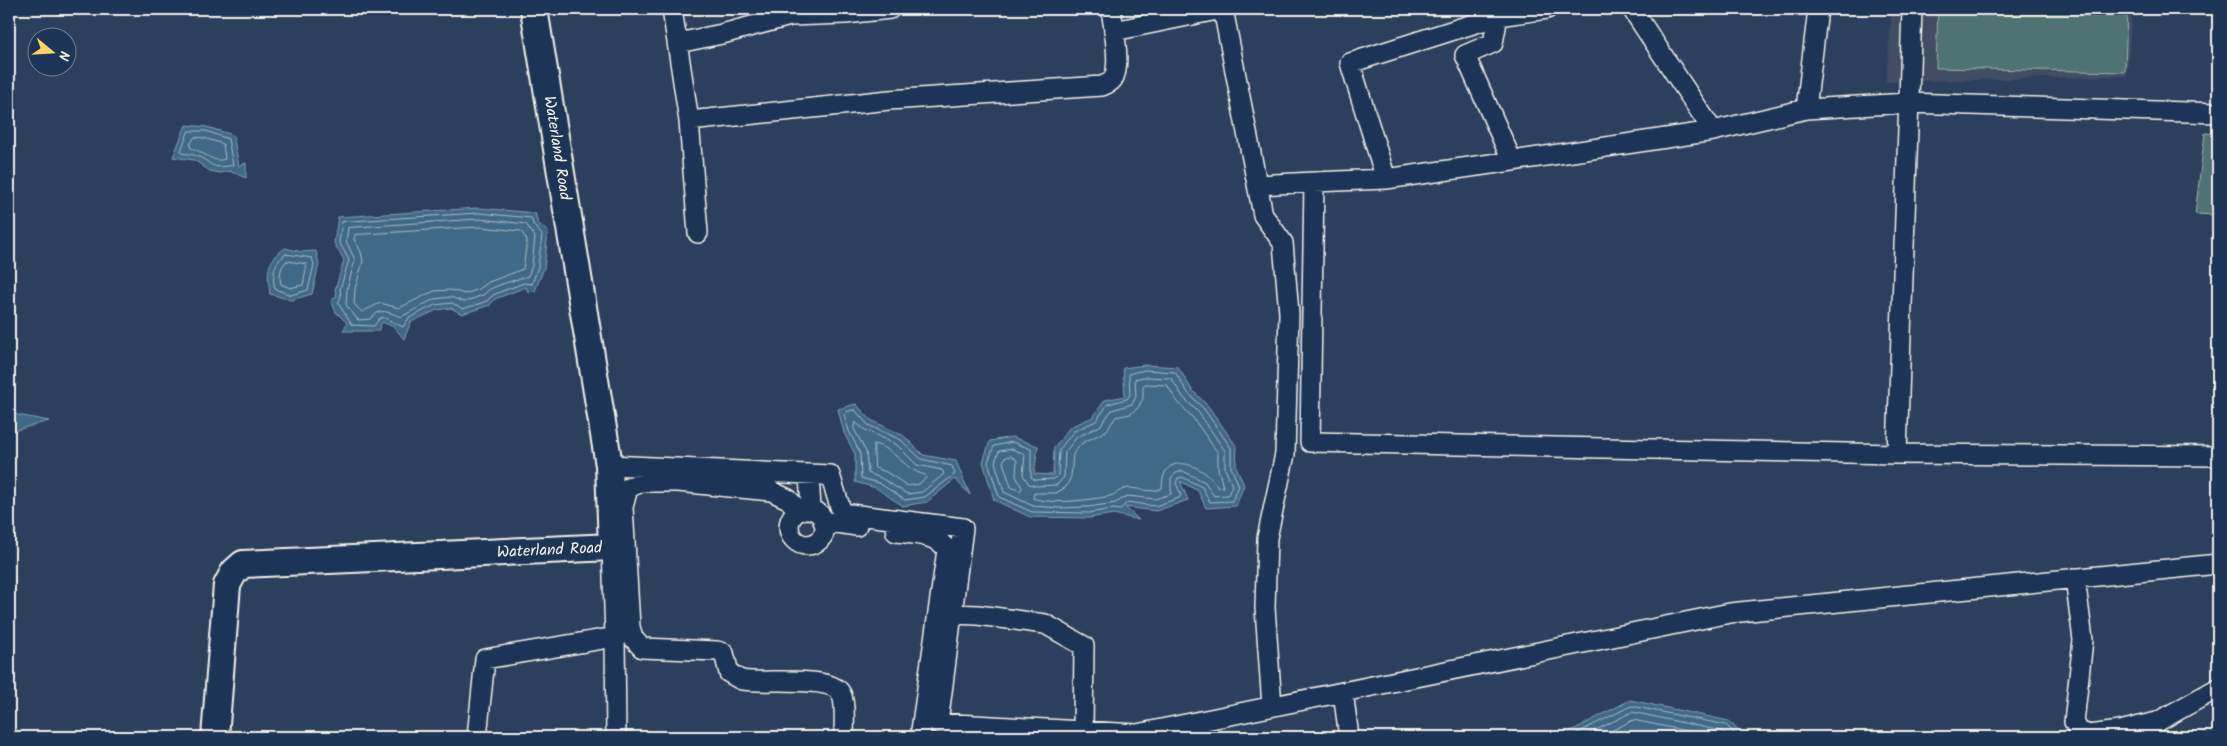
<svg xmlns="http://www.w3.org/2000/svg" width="2227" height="746" viewBox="0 0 2227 746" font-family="Kalam,sans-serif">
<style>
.built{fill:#3f4d64}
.green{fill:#507272;stroke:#a2b2ad}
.water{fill:#3f6987;stroke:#879fae}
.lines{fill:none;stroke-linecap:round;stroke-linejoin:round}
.shore{stroke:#acbbc1;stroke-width:1}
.minor-casing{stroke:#f4f1e8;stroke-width:22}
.secondary-casing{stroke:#f4f1e8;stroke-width:30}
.minor{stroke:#1d3557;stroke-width:19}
.secondary{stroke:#1d3557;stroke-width:26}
.labels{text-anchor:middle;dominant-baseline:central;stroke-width:4.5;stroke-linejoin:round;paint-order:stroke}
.street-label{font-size:16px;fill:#f4f1e8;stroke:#1d3557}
</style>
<rect width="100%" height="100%" fill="#2c405d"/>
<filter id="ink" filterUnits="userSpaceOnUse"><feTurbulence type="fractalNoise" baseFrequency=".02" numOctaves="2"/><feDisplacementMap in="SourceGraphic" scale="10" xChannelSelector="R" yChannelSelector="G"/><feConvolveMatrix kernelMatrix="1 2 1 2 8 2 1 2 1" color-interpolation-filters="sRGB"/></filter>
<g filter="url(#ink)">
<path class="built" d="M1892,9H2132L2127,76L1886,82Z"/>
<path class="green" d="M1938,9H2127L2125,72L1936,68Z
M2205,133L2218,134V215L2195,214Z"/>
<path class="water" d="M186,125L207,127L233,135L239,166L246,163V178L229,171L220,173L210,171L194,160L173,157Z
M479,208L535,213L538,223L548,232L544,268L535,291L528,292L526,287L495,299L490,305L462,314L451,308L437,310L411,322L404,339L394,327L382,322L378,331H343L347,323L336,312L331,301L337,296L335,290L344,260L334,243L338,217Z
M285,248L302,252L316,251L319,264L312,294L291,300L270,294C267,271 266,262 285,248Z
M1145,365L1178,367L1192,390L1208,406L1237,447L1236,466L1244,485L1236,506L1206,508L1198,491L1180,481L1188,500L1156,511L1125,507L1139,520L1114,514L1089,518L1030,517L994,500L983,462L990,441L1012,437L1038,446L1034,474L1053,475L1054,448L1070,427L1093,417L1105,400L1125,396L1123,368Z
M856,404L871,420L904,436L923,455L956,461L970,495L955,479L927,502L903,506L876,488L855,482V454L844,433L838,409Z
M9,410L18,415L49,421L9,432Z
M1630,700L1729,721L1744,737H1518L1569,732Z"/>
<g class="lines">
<path class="shore" d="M189,131H206L228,139L233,165C208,171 213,161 194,155C191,154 186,154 182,153L181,151Z
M195,137L204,138L223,144L225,159C213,164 203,151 191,148L190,145Z
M479,213L531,218L534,226L542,235L538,267L532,284L524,283L505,290L493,295L487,301L463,309L452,303L435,305L409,318L403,327L383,317L379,319L374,326L352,325L338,303L341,297L340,289L349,260L339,242L342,222Z
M479,219L526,224L535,237L532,266L528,276L502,284L490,289L483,295L464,302L451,297L434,299L401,317C388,312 380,307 370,319L358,320L346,305L347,289L355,260L346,241L348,228Z
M479,227L521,231L527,240L523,269L489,282L479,289L465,294L451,290L434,291L399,308L380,303L362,312L354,304L355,289L363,261L361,252L354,239L355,235Z
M286,254L312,258L314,265L308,290L291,295L275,289C272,275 273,263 286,254Z
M287,261L307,264L303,285L290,288L281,284C279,276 280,266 287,261Z
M1145,370L1175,372L1188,393L1204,409L1231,448V467L1239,486L1232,501L1210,502L1202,487L1182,477L1178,478L1176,483L1181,495L1179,498L1155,506L1127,502L1120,510L1113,509L1089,513L1032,512L999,497L988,462L994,446L1012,442L1031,449V477L1035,480L1054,479L1058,475L1059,450L1074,431L1096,421L1108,404L1127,399L1130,395L1129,374Z
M1145,377L1171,378L1183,397L1199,413L1225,451V469L1232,485L1228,495L1214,496L1205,482L1183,471L1176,473L1171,478V494L1155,499L1127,496L1116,503L1088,507L1059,508L1033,506L1004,492L995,462L999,451L1012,449L1025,454L1023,475L1029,484L1036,486L1057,485L1064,477L1065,452L1077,437L1100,426L1112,410L1132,404L1136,397L1135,379Z
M1146,384L1167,385L1177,401L1193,418L1218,453V468L1223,487L1218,488C1205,464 1162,448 1162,488C1151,494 1140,488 1128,488C1120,489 1117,494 1110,496C1091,500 1050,505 1033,498L1034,493H1056L1066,487L1071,477L1073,454L1082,443L1106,431L1116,417L1130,414L1138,408L1143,398V386Z
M855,410L868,425L901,440L921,459L952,466L955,474L925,497L905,500L879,483L861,478L860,453L849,431L844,414L846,412Z
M855,422L865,430L897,445L917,465L942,470L944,474L922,492L907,494L881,478L868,473L866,452L854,429Z
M874,444C895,448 904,470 925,475L926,478L919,484L908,486L886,472L875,468Z
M1011,456L1017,460L1016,476L1022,488L1020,491L1011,487L1003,462L1005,458Z
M1563,737L1571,736L1631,706L1726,725L1738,737
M1582,737L1632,712L1722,731L1729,737
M1599,737L1633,720L1717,737"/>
<defs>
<path id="minor" d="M672,9L689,121L889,100L1102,86C1107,84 1112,82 1114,77C1121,62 1113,25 1111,9
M1223,9L1263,215L1283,243L1289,313L1285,454L1267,538L1265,608L1272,706
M1632,9L1713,131
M1114,31L1222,9
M678,43L722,34L790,16L845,14L890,9
M1806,109L1818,9
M2218,113L1908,103L1806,109L1713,131L1512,161L1386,179L1314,182L1310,442L1897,454L2218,456
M689,121L698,233
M1512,161L1465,55L1493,43L1498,16L1547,9
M1386,179L1350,63L1498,16
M1257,185L1314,182
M1897,454L1912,9
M609,465L830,475L842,513L963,528L938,723L1137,734L1730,613L2218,564
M809,474L811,510
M789 527a18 18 0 1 1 36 0a18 18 0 1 1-36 0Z
M799,511L788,499L771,491L678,482H642L628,488L623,507L630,627L633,638L642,648L717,651L724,653L729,673C733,675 738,679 742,680C762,684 828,675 840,692C846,699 844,727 844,737
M823,521L857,526
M896,532C913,534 939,535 947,550L920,737
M2075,578L2083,640L2074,722L2079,731L2089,735L2120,731L2157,722L2218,688
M952,614L978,615L1045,624L1084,646L1083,731
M615,637L616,737
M1343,692L1349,737
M477,737L485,659L615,637L612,547"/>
<g id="secondary">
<path id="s1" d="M215,737L227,585L234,572L243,564L612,547L609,465L534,9"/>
</g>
</defs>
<use href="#minor" class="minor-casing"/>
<use href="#secondary" class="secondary-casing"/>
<use href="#minor" class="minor"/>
<use href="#secondary" class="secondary"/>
</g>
</g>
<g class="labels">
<g class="street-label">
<text transform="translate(557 148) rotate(81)">Waterland Road</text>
<text stroke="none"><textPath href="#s1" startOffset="486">Waterland Road</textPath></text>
</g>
</g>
<rect width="2227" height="746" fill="none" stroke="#1d3557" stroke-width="30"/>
<rect x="15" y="15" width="2197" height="716" fill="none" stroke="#f4f1e8" stroke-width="2" filter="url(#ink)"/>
<g transform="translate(52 52) rotate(108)"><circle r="24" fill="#1d3557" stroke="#738091"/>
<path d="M0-4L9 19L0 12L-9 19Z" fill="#ffd166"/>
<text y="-8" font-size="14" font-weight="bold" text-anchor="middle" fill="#f4f1e8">N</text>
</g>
</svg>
